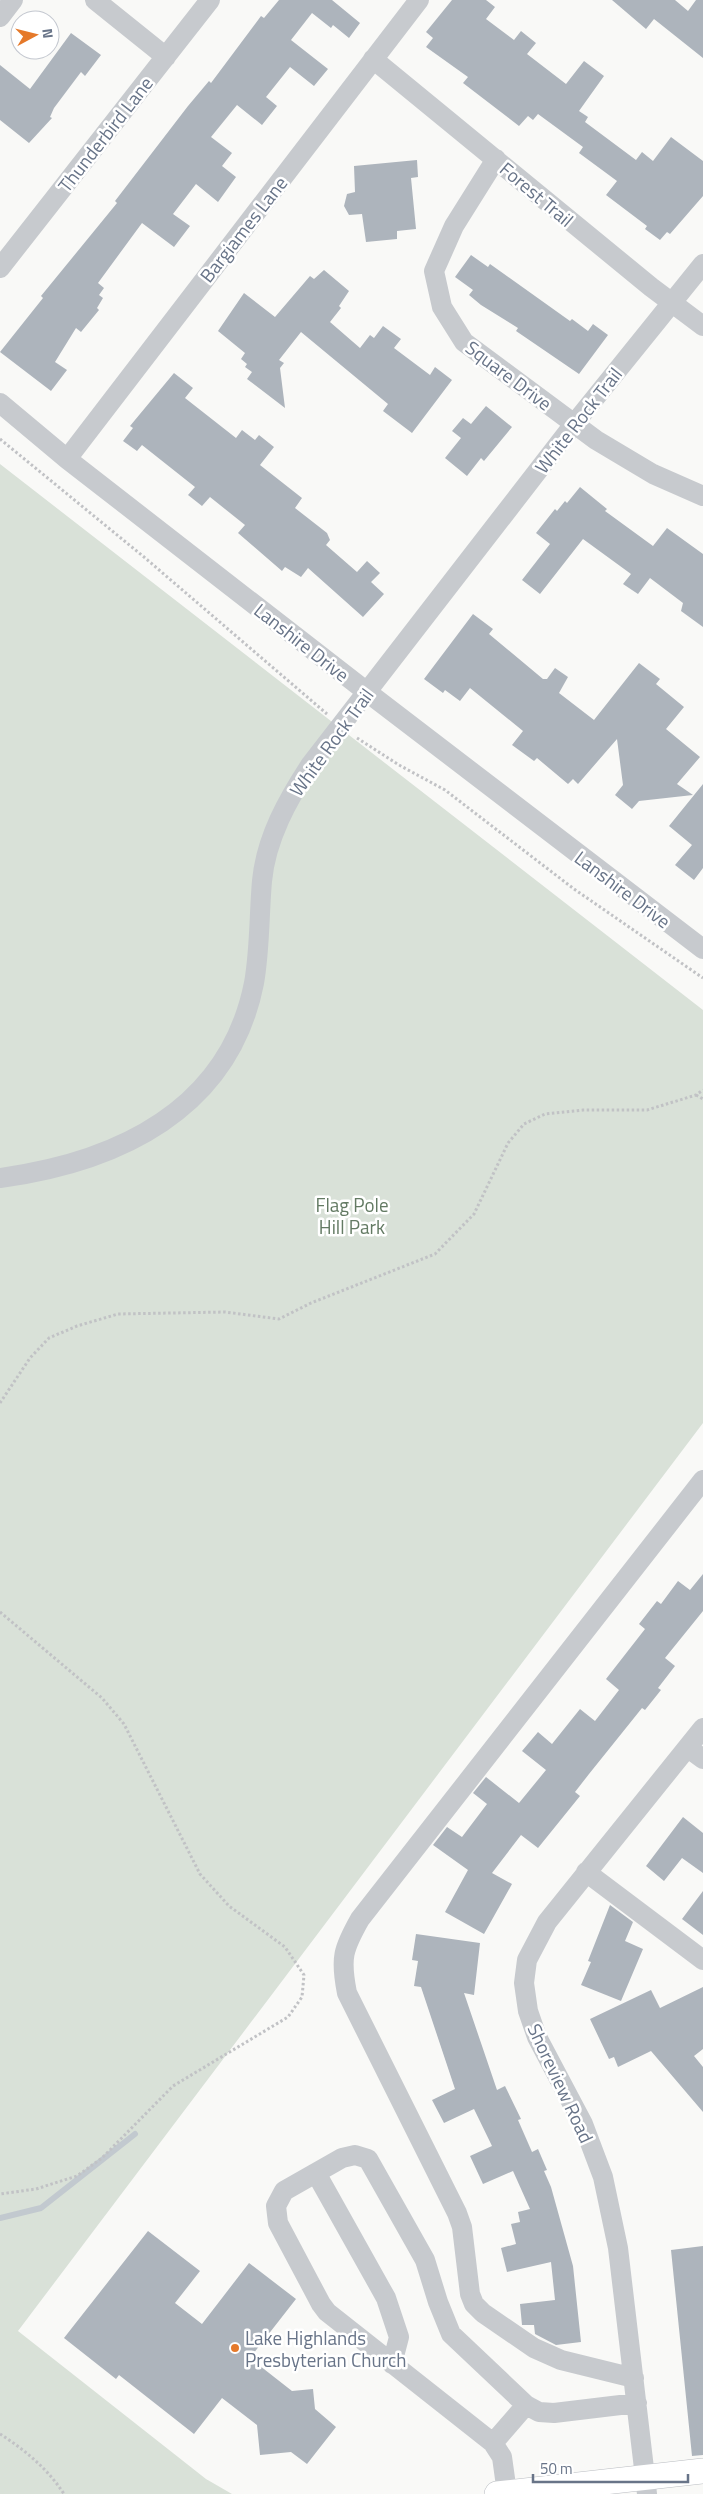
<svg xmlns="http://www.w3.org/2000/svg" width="703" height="2494" viewBox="0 0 703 2494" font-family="'Titillium Web',sans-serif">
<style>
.green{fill:#d9e1d8}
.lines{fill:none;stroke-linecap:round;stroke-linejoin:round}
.stream{stroke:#c2c9cf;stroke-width:6}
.building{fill:#adb4bc}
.major-casing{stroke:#babdc2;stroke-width:26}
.path{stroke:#c1c2c5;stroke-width:3;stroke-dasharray:2.5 2.5;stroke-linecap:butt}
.minor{stroke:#c7cace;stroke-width:20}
.major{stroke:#fff;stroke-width:25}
.poi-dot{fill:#e5792a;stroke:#fff;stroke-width:2}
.labels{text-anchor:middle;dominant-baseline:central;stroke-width:5;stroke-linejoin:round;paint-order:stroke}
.street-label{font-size:19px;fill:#687488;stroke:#fff}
.park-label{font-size:19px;fill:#637a63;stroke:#fff}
.poi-label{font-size:19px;fill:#687488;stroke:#fff;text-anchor:start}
</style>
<rect width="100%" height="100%" fill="#f9f9f7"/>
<path class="green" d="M0,464L703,1010V1423L18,2331L206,2479L232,2494H0Z"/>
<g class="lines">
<path class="stream" d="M0,2218L41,2208L135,2134"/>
</g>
<path class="building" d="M279,0H332L360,23L349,38L333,25L331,28L312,13L291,40L328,69L314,86L290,67L266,97L277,106L262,125L237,105L211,137L232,153L222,166L236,177L218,202L196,184L173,214L190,226L174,247L142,223L98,283L104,288L99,295L103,298L97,308L99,310L81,332L76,328L55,362L67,370L51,391L0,352L43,298L41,296L117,203L115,201L188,106L209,81L211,83L261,16L264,18Z
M452,0H486L495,7L486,19L514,40L521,31L536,43L527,54L566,84L584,61L604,76L579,111L588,117L585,122L636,160L642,152L653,161L671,137L703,161V196L670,234L667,232L660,240L645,229L647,226L606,195L617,181L579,153L583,147L538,114L533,120L528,116L519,126L463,83L468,77L426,47L433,38L426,32Z
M612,0H675L688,11L696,0H703V58L654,19L646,29Z
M71,33L101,55L85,76L81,72L54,108L50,117L52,118L29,143L0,120V65L30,89Z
M417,160L418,177L411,178L416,229L397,231V239L366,242L362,214L349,215L344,206L347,194L355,192L354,166Z
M471,255L488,267L490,264L570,321L572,319L588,331L593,324L608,335L579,374L516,331L518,328L481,305L469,295L473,290L455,277Z
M324,270L349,291L339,306L341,308L330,322L360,348L370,335L374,338L383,326L401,339L394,348L430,375L435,367L452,380L412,433L383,411L388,404L301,332L279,360L284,363L280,368L285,408L247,379L252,372L245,367L247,364L241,359L245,353L218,331L244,293L275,317L310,276L314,279Z
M174,373L193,388L185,398L236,438L242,430L255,440L259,435L274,447L260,465L302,498L295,508L327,533L330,540L326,545L357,572L367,561L380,573L371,582L384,594L363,617L308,568L301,577L285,567L282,571L238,533L245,525L210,497L202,506L188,495L195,487L142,445L137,451L123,441L133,428L130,426Z
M486,406L512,427L484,461L481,458L467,476L445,458L461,438L452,431L463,418L471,424Z
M580,487L607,509L605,511L653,546L667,528L703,554V627L681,611L683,603L650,578L638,594L623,584L631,574L583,539L540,594L522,580L550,544L536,533L555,509L557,511L565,501L567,503Z
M473,614L493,629L489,634L543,679H547L555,668L568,677L559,693L594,720L639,663L660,679L656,684L684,707L666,729L700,757L677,784L693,795L639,801L632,809L615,795L623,785L617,739L578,784L573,779L568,784L537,758L534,761L512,745L523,731L470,688L460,701L445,690L443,693L424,679Z
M703,784V868L694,880L675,865L692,845L669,826Z
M703,1574V1611L665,1658L675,1666L658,1688L661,1690L645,1710L642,1708L589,1774L575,1792L580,1796L538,1848L521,1835L492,1873L512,1884L484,1934L445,1912L468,1870L433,1845L447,1827L462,1837L487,1804L473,1793L486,1777L519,1803L546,1770L522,1751L538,1732L552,1744L580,1709L595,1721L619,1690L606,1679L645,1629L639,1624L657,1601L661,1604L678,1581L690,1590Z
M683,1817L703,1833V1873L682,1858L664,1881L646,1866Z
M703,1891V1935L682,1919Z
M610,1905L633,1922L625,1941L643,1949L621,2001L581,1985L591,1962L588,1961Z
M416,1934L480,1943L474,1995L464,1993L497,2090L505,2086L521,2119L518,2120L532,2152L538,2149L547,2170L544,2171L551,2187L573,2266L581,2342L556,2345L535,2334L534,2325H522L520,2304L555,2300L551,2262L507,2272L501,2248L516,2244L511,2224L520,2222L518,2212L530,2209L513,2171L483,2184L470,2156L492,2146L474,2109L444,2123L432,2100L455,2089L421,1987L414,1986L418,1961L412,1960Z
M703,1987V2049L694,2056L703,2067V2112L651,2051L618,2067L614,2057L609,2059L590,2019L651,1990L660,2008Z
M148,2231L200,2271L175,2303L202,2324L249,2263L296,2299L250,2358L292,2391L313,2389L315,2409L336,2427L307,2464L291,2452L260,2455L257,2425L222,2398L194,2434L119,2375L116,2379L64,2338Z
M703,2246V2455L692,2456L671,2250Z"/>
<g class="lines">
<defs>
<path id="major" d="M497,2494L703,2471"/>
</defs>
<use href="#major" class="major-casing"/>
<path class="path" d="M0,439L144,557L327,714
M357,738L399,765L445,790L574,889L703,978
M696,1095L703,1099
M0,1403L30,1358L49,1338L77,1326L118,1314L225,1312L279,1319L311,1303L435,1254L474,1214L508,1143L524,1124L545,1114L583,1110H647L696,1095L703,1090
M0,1612L102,1698L124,1724L200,1874L229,1906L285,1947L304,1975L302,1997L288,2017L173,2086L102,2158L77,2176L36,2189L0,2194
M0,2434C25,2450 48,2469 64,2494"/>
<path class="minor" d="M95,0L166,57
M0,17L13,0
M373,59L651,287L703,326
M496,159L454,226L434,271L442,307L464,342L596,440L653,474L703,496
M0,268L210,0
M0,403L67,459L367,692L703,949
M67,459L419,0
M0,1178C118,1162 229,1110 254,983C260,950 259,915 262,881C266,838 288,799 311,764L574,424L703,264
M688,1748L703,1759
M586,1872L703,1960
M316,2173L386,2298L399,2337L392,2364
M634,2378L561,2360L534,2348L483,2313L474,2304L470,2294L462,2227L457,2213L347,1993C340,1958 343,1949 360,1919L703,1480
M493,2443L526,2405
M507,2493L502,2457L493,2443L327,2312L321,2304L278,2223L276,2206L284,2191L342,2158L355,2155L368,2159L425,2260L438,2302L451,2334L526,2405L539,2412L554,2413L637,2403
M647,2494L618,2248L603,2177L583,2124L537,2037L528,2011L524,1983L527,1960L547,1922L703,1728"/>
<use href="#major" class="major"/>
</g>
<circle class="poi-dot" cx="235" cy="2348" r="5"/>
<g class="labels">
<g class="street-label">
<text transform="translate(105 134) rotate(-52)">Thunderbird Lane</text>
<text transform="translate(537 194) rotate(40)">Forest Trail</text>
<text transform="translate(243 229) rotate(-52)">Bargiames Lane</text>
<text transform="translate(509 375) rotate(37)">Square Drive</text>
<text transform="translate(578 420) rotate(-52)">White Rock Trail</text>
<text transform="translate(302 642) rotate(38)">Lanshire Drive</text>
<text transform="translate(331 742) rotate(-54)">White Rock Trail</text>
<text transform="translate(623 889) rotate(37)">Lanshire Drive</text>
<text transform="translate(561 2083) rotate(65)">Shoreview Road</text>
</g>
<g class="park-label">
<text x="352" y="1204">Flag Pole<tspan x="352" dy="22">Hill Park</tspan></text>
</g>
<g class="poi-label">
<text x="245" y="2337">Lake Highlands<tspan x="245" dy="22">Presbyterian Church</tspan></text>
</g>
</g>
<g transform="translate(35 35) rotate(83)"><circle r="24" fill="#ffffff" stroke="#c3c7cf"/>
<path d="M0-4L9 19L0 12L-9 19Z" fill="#e5792a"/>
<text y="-8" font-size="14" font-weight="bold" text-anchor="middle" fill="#687488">N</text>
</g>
<path d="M533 2474v8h155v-8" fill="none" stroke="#687488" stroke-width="2.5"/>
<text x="540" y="2474" font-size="15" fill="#687488" stroke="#ffffff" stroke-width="4" paint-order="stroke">50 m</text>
</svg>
